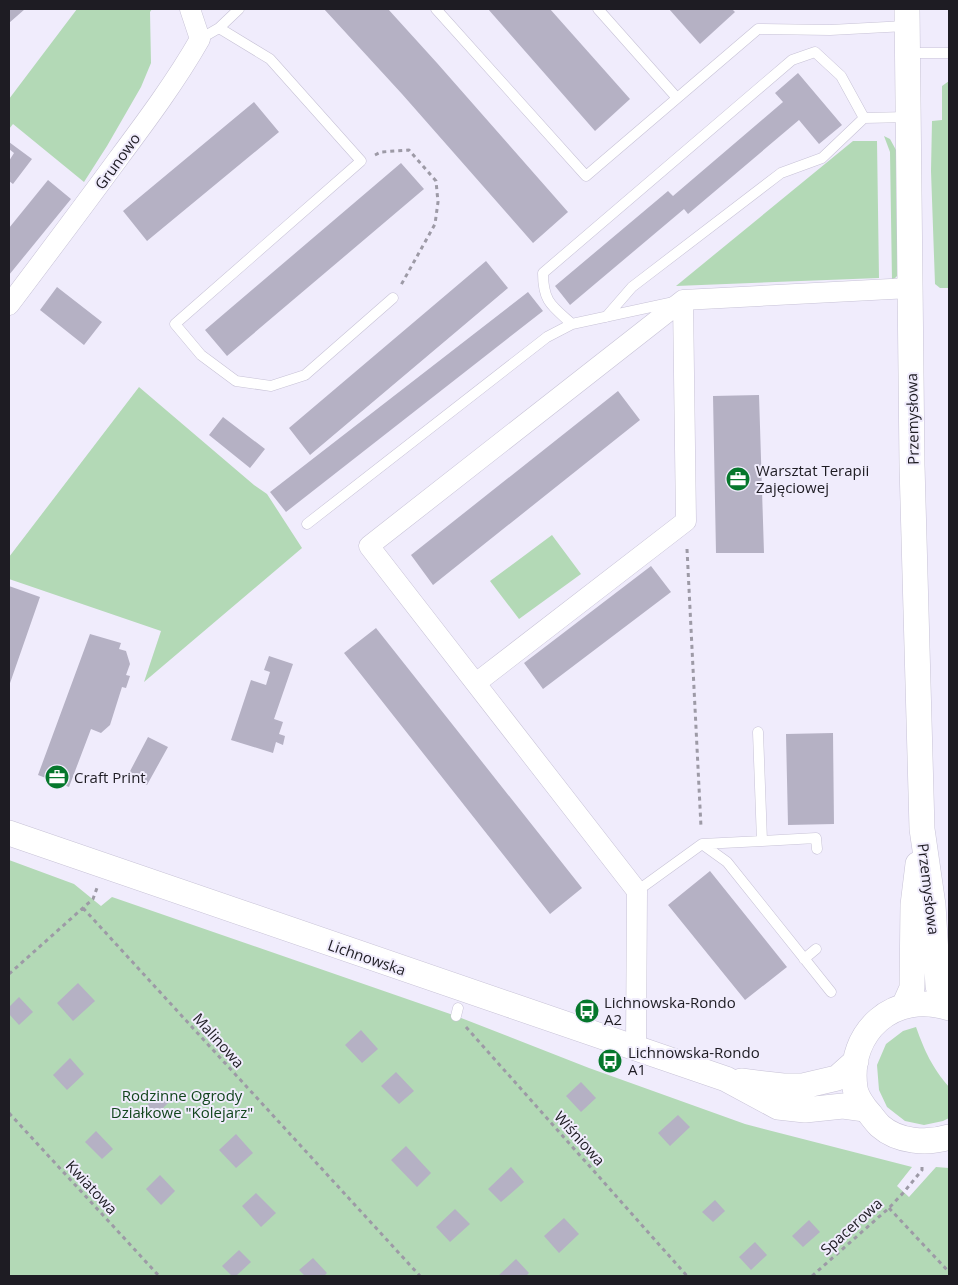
<svg xmlns="http://www.w3.org/2000/svg" width="958" height="1285" viewBox="0 0 958 1285" font-family="'Open Sans',sans-serif">
<style>
.green{fill:#b3d9b6}
.building{fill:#b5b1c4}
.lines{fill:none;stroke-linecap:round;stroke-linejoin:round}
.service-casing{stroke:#c7c2d6;stroke-width:11}
.minor-casing{stroke:#c7c2d6;stroke-width:21}
.tertiary-casing{stroke:#c7c2d6;stroke-width:26}
.path{stroke:#9d9aa6;stroke-width:3;stroke-dasharray:4 4;stroke-linecap:butt}
.service{stroke:#fff;stroke-width:10}
.minor{stroke:#fff;stroke-width:20}
.tertiary{stroke:#fff;stroke-width:25}
.labels{text-anchor:middle;dominant-baseline:central;stroke-width:4;stroke-linejoin:round;paint-order:stroke}
.street-label{font-size:15px;fill:#1e1c23;stroke:#f0ecfc}
.poi-label{font-size:15px;fill:#1e1c23;stroke:#f0ecfc;text-anchor:start}
.park-label{font-size:15px;fill:#12451d;stroke:#f0ecfc}
</style>
<rect width="100%" height="100%" fill="#f0ecfc"/>
<path class="green" d="M77,9H152L150,12L151,63L141,87L107,146L84,182L13,124L9,129V99Z
M949,81V288H940L935,284L931,171L932,121L942,120V86Z
M884,136L890,139L896,150L899,274L892,281L890,152Z
M853,141H877L879,278L676,286Z
M139,387L254,485L267,494L302,548L144,682L161,631L9,579V557Z
M552,535L581,574L519,619L490,581Z
M9,860L74,884L101,906L112,897L456,1016L589,1068L745,1124L912,1167L897,1186L909,1197L936,1167L949,1168V1276H9Z
M916,1027C925,1052 932,1067 949,1087V1118L943,1121L924,1125L905,1121L887,1107L879,1090L877,1065L886,1044L903,1031Z"/>
<path class="building" d="M9,9H25L9,23Z
M324,9H388L437,63L568,212L533,243L402,94Z
M488,9H550L630,99L595,131Z
M669,9H732L735,12L700,44Z
M798,73L842,125L819,144L799,120L688,214L684,209L570,305L555,286L668,191L673,196L783,102L775,93Z
M254,102L279,132L147,241L123,211Z
M9,142L32,159L13,184L9,181V161L14,153L9,149Z
M401,163L424,189L227,356L205,330Z
M48,180L71,199L9,275V228Z
M486,261L508,288L310,455L289,428Z
M57,287L102,322L84,345L40,310Z
M528,292L543,311L286,512L270,492Z
M618,391L640,420L433,585L411,555Z
M759,395L764,553H716L713,396Z
M223,417L265,449L250,468L209,435Z
M651,566L671,592L543,689L524,663Z
M9,586L40,597L9,686Z
M376,628L582,888L550,914L344,653Z
M90,634L121,643L119,649L126,651L130,664L126,675L130,676L126,688L122,687L110,725L101,733L91,729L69,787L38,775Z
M269,656L293,664L274,719L283,722L279,734L285,736L283,745L276,742L273,753L231,740L251,680L266,685L270,672L264,670Z
M833,733L834,824L788,825L786,734Z
M148,737L168,747L147,785L128,775Z
M710,871L787,967L745,1000L668,905Z
M78,983L95,1001L73,1021L57,1003Z
M19,997L33,1012L19,1025L9,1014V1007Z
M361,1030L378,1049L362,1063L345,1045Z
M70,1058L84,1074L67,1090L53,1075Z
M396,1072L414,1091L399,1104L381,1086Z
M581,1082L596,1098L581,1112L566,1096Z
M161,1092L170,1101L156,1115L147,1105Z
M678,1115L690,1127L670,1146L658,1133Z
M96,1131L113,1149L102,1159L85,1142Z
M236,1134L253,1153L236,1168L219,1150Z
M406,1146L431,1173L417,1187L391,1160Z
M511,1167L524,1182L501,1202L488,1189Z
M160,1175L175,1191L161,1205L146,1189Z
M256,1193L276,1213L261,1227L242,1206Z
M715,1200L725,1211L713,1222L702,1212Z
M455,1209L470,1224L450,1242L436,1227Z
M564,1218L579,1234L559,1253L544,1236Z
M809,1220L820,1232L803,1247L792,1236Z
M755,1242L767,1255L751,1270L739,1257Z
M239,1250L251,1262L236,1276H232L222,1266Z
M313,1258L327,1273L324,1276H305L299,1270Z
M516,1259L529,1273L526,1276H501L499,1275Z"/>
<g class="lines">
<defs>
<path id="service" d="M436,9L586,176L758,29L830,30L906,26
M598,9L677,98
M219,28L239,9
M200,39L219,28L270,59L361,161L175,324L201,355L236,381L271,386L305,375L393,298
M908,53H949
M606,317L632,287L781,173L822,158L864,118L908,117
M572,324C552,306 543,302 543,273L792,60L815,52L841,76L864,118
M307,524L547,337L572,324L674,302
M762,841L816,838L817,849
M702,844L762,841L758,732
M637,891L702,844L727,862L831,992
M804,959L816,949
M456,1016L458,1008"/>
<path id="minor" d="M9,305C46,256 82,208 118,159C147,120 176,81 200,39L190,9
M476,683L686,521L683,300
M636,1049L637,891L369,546L683,300L910,288"/>
<path id="tertiary" d="M907,9L912,465L922,829L933,905L938,986L946,1007
M9,833L726,1079L778,1107L805,1110L843,1106L865,1109
M904,1006L912,988L913,905L918,864
M949,1008C895,990 847,1031 855,1088C856,1096 864,1108 870,1114C873,1118 876,1122 880,1126C898,1142 927,1144 949,1137
M741,1081L783,1086H803L837,1078L856,1061"/>
</defs>
<use href="#service" class="service-casing"/>
<use href="#minor" class="minor-casing"/>
<use href="#tertiary" class="tertiary-casing"/>
<path class="path" d="M375,155L381,152L409,150L436,181L438,202L435,224L401,285
M687,549L701,827
M83,908L420,1276
M9,974L93,899L97,888
M466,1027L687,1276
M9,1113L159,1276
M889,1208L949,1272
M812,1276L889,1208L904,1192L922,1170V1164"/>
<use href="#service" class="service"/>
<use href="#minor" class="minor"/>
<use href="#tertiary" class="tertiary"/>
</g>
<defs>
<symbol id="office-disc" viewBox="-11 -11 22 22"><circle r="9.5" fill="#06772c" stroke="#f0ecfc"/><path d="M-6-3h4V-5.5h4V-3h4V5H-6ZM-1-4.5V-3h2v-1.5ZM-6 0V1H6V0Z" fill="#fff"/></symbol>
<symbol id="bus-disc" viewBox="-11 -11 22 22"><circle r="9.5" fill="#06772c" stroke="#f0ecfc"/><path d="M-5-6H5V4H4V6H2V4H-2V6H-4V4H-5ZM-3.5-4V0h7V-4ZM-3.5 1.2v1.5H-2V1.2ZM2 1.2v1.5H3.5V1.2Z" fill="#fff"/></symbol>
</defs>
<g fill-rule="evenodd">
<use href="#office-disc" x="724" y="465" width="28" height="28"/>
<use href="#office-disc" x="43" y="763" width="28" height="28"/>
<use href="#bus-disc" x="573" y="997" width="28" height="28"/>
<use href="#bus-disc" x="596" y="1047" width="28" height="28"/>
</g>
<g class="labels">
<g class="street-label">
<text transform="translate(117 161) rotate(-54)">Grunowo</text>
<text transform="translate(912 419) rotate(-91)">Przemysłowa</text>
<text transform="translate(929 889) rotate(83)">Przemysłowa</text>
<text transform="translate(367 957) rotate(19)">Lichnowska</text>
<text transform="translate(219 1040) rotate(48)">Malinowa</text>
<text transform="translate(580 1138) rotate(48)">Wiśniowa</text>
<text transform="translate(92 1187) rotate(47)">Kwiatowa</text>
<text transform="translate(851 1226) rotate(-42)">Spacerowa</text>
</g>
<g class="poi-label">
<text x="756" y="470">Warsztat Terapii<tspan x="756" dy="17">Zajęciowej</tspan></text>
<text x="74" y="777">Craft Print</text>
<text x="604" y="1002">Lichnowska-Rondo<tspan x="604" dy="17">A2</tspan></text>
<text x="628" y="1052">Lichnowska-Rondo<tspan x="628" dy="17">A1</tspan></text>
</g>
<g class="park-label">
<text x="182" y="1095">Rodzinne Ogrody<tspan x="182" dy="17">Działkowe "Kolejarz"</tspan></text>
</g>
</g>
<rect width="958" height="1285" fill="none" stroke="#1e1c23" stroke-width="20"/>
</svg>
